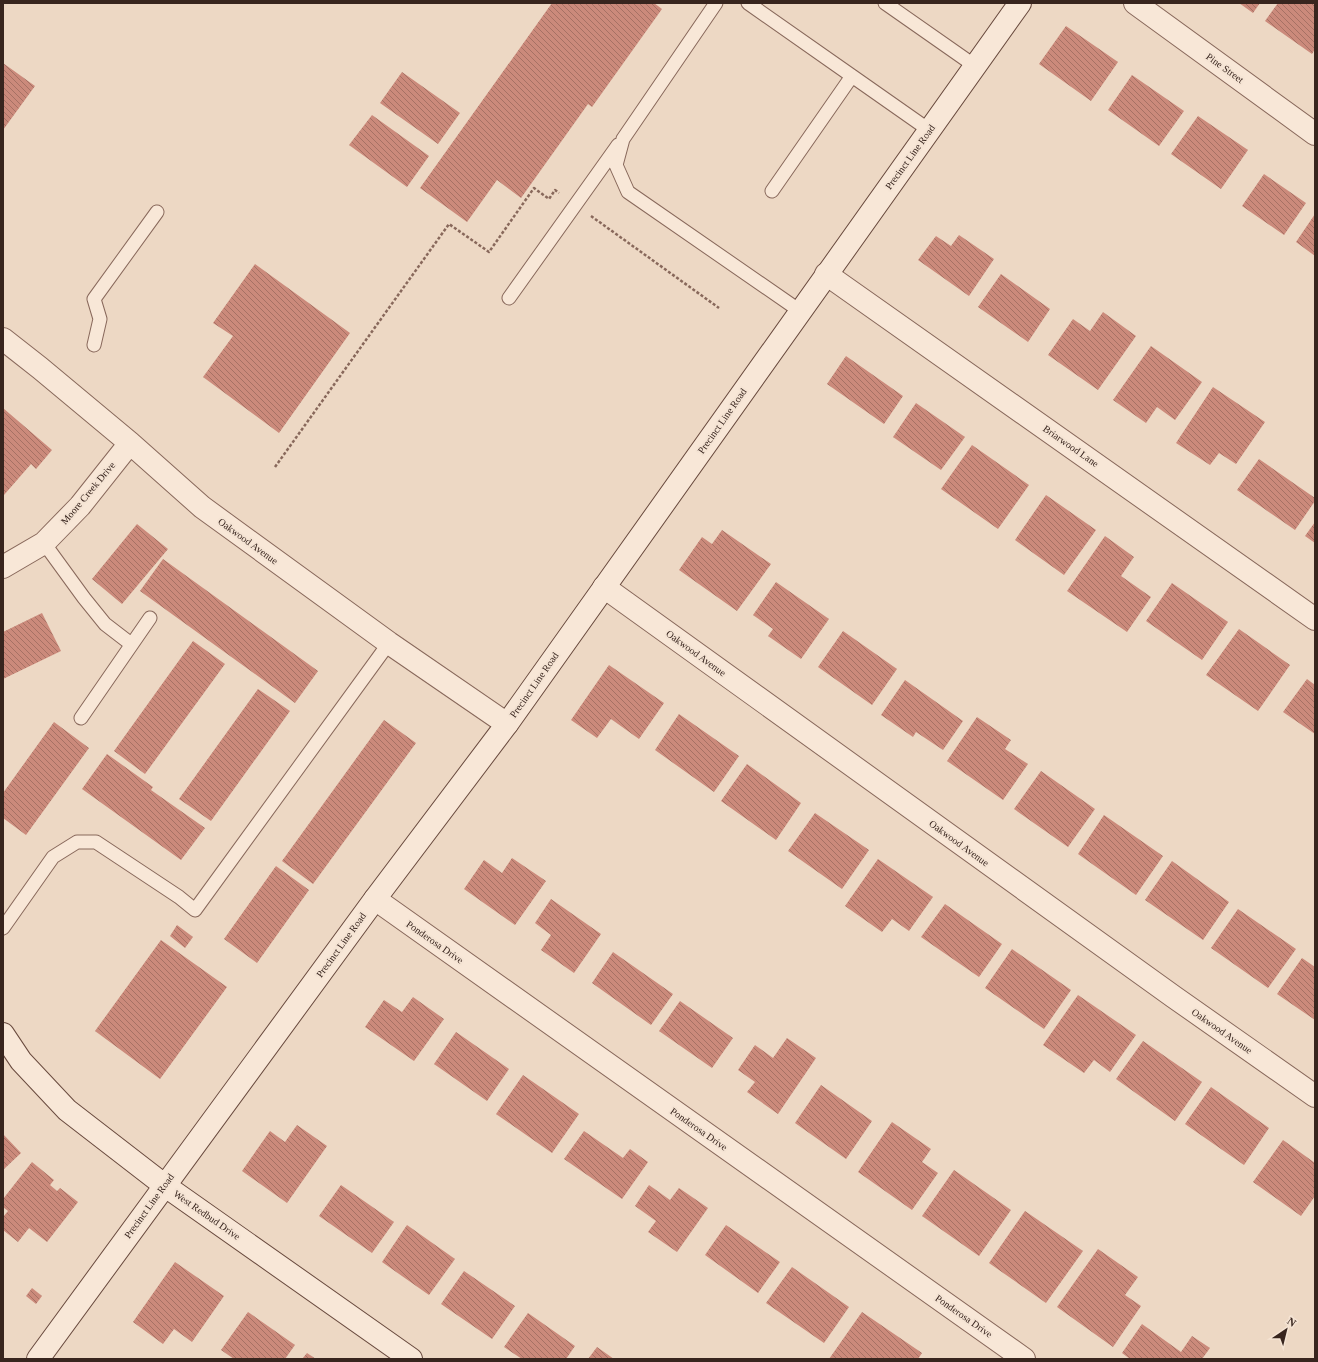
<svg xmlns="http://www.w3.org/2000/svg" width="1318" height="1362" viewBox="0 0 1318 1362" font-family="'Times New Roman',serif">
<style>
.building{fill:url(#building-back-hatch)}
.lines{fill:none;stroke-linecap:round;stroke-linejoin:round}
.lane-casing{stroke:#88685b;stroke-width:15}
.street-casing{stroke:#88685b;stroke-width:24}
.secondary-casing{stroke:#694a3e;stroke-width:24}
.path{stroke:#88685b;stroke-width:2.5;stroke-dasharray:3 2;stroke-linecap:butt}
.lane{stroke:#f8e7d7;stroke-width:13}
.street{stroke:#f8e7d7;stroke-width:22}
.secondary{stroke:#f8e7d7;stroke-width:22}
.labels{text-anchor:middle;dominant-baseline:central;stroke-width:4;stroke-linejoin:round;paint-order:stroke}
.street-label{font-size:10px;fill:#38251e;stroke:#f5e4d4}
</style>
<defs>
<pattern id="building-back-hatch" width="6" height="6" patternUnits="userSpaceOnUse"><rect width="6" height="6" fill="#cb8a7b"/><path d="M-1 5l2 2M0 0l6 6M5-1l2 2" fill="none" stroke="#a67164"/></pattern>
</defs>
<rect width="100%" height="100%" fill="#edd8c4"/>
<path class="building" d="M552,3H654L662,9L592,107L588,104L521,198L497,180L467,222L420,188Z
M1239,3H1260L1253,13Z
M1278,3H1315V49L1312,54L1265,21Z
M1066,26L1118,62L1091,101L1039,64Z
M3,63L35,86L3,130Z
M402,72L460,113L438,144L380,103Z
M1132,75L1184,111L1159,146L1108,110Z
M372,115L429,156L407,187L349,145Z
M1198,116L1248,150L1221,189L1171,154Z
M1264,174L1306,203L1284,235L1242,206Z
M1315,214V256L1296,242Z
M959,235L994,259L969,296L918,260L936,236L951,246Z
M255,264L350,333L279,433L203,377L233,336L213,323Z
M1001,274L1050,309L1028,342L978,307Z
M1103,312L1136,336L1098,390L1048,355L1073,319L1090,331Z
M1151,346L1202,382L1175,420L1157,407L1146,423L1113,400Z
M846,356L903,396L884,424L827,384Z
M1213,387L1265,422L1236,464L1219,453L1210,465L1176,443Z
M916,403L965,437L941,470L893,437Z
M3,408L52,450L36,469L31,464L4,495L3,494Z
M972,445L1029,485L998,529L941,489Z
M1259,459L1315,498V501L1295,530L1237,490Z
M1046,495L1096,530L1064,575L1015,540Z
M1315,522V543L1305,536Z
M137,524L168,549L122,604L92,579Z
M722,530L771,564L737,611L679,570L702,537L712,544Z
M1105,536L1134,557L1121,576L1151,597L1127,632L1067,591Z
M163,559L318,671L295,703L140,591Z
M776,582L829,619L801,659L768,636L773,629L753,615Z
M1172,583L1228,622L1202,660L1146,621Z
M42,613L61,651L3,679V632Z
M1239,629L1290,665L1258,711L1206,675Z
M843,631L897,669L872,705L818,667Z
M193,641L225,664L145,774L114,751Z
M609,665L664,703L639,739L611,719L597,738L571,720Z
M1307,679L1315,685V734L1283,712Z
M905,680L963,721L943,750L916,732L913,737L881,715Z
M258,689L290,711L211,821L179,799Z
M679,714L739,756L714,792L655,750Z
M977,717L1011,740L1005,749L1028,764L1003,800L947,761Z
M384,720L416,743L313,884L282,861Z
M54,722L89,748L26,835L3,818V793Z
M107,754L153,787L151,790L205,828L181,860L82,789Z
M747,764L801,803L776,840L721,801Z
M1041,771L1095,809L1068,847L1014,809Z
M815,813L869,850L842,889L788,851Z
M1104,815L1163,856L1136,895L1078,854Z
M512,858L546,881L515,925L464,889L484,860L502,873Z
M878,859L933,897L909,931L892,919L882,932L845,906Z
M1172,861L1229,902L1203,940L1145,900Z
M276,866L309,890L257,963L224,939Z
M551,899L601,934L574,973L541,950L551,935L535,923Z
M945,904L1002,944L979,977L921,937Z
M1238,909L1296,949L1268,988L1211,948Z
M177,925L193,937L185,948L170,936Z
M161,940L227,987L160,1079L95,1031Z
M1012,949L1071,990L1044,1029L985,988Z
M613,952L673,994L651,1025L592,983Z
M1302,958L1315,967V1020L1277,994Z
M1078,995L1136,1035L1110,1072L1094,1060L1084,1073L1043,1045Z
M413,997L444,1019L414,1061L365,1027L384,1000L402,1012Z
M680,1001L733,1038L712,1068L659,1031Z
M456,1032L509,1069L487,1101L434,1064Z
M787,1038L816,1058L778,1114L747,1092L755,1082L738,1070L755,1045L773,1058Z
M1143,1041L1202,1082L1175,1121L1116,1079Z
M523,1075L579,1114L552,1153L496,1114Z
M821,1085L872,1121L846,1159L795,1123Z
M1211,1087L1269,1128L1244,1165L1185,1124Z
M892,1122L931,1149L922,1162L938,1173L912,1210L858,1172Z
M297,1125L327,1146L287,1203L242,1171L270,1131L285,1142Z
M584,1131L623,1158L630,1149L648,1162L622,1199L564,1159Z
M3,1134L21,1153L3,1170Z
M1283,1140L1315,1163V1196L1301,1216L1253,1182Z
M32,1162L54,1180L50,1185L57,1191L60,1188L78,1202L47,1242L29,1228L18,1242L3,1230V1217L8,1211L3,1207V1199Z
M954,1170L1011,1210L979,1256L922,1216Z
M341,1185L394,1222L372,1253L319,1216Z
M649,1185L670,1200L679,1188L708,1208L677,1252L648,1232L656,1221L635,1206Z
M1025,1211L1083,1251L1046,1303L989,1263Z
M407,1225L455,1259L429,1295L382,1262Z
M726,1225L780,1262L758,1293L705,1255Z
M1098,1249L1138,1277L1125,1295L1141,1306L1113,1347L1057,1307Z
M175,1262L224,1296L192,1342L174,1329L163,1344L133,1322Z
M792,1267L849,1307L824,1343L766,1303Z
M464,1271L515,1306L492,1339L441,1304Z
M32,1288L42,1296L36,1304L26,1296Z
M248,1312L295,1345L285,1359H234L221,1350Z
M862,1312L922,1353L918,1359H829Z
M528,1313L575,1346L566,1359H522L504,1347Z
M1142,1324L1181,1352L1192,1336L1210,1348L1202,1359H1130L1122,1353Z
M597,1347L614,1359H588Z
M307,1353L316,1359H302Z"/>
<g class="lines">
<defs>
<path id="lane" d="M716,3L623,139L616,165L628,192L800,311
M748,3L852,76L772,191
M885,3L975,66
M852,76L929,130
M509,298L618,145
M94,345L100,319L94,299L157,212
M44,543L84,598L105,624L131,644
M81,718L150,618
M3,928L53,857L77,842H96L179,897L195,910L389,643"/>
<path id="street" d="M1135,3L1315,134
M826,274L1315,619
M3,339L40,368L130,443L202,507L389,643L507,724
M3,567L44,543L80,506L130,443
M604,587L1174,997L1315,1096
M375,899L1024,1359"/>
<path id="secondary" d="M3,1034L21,1061L67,1110L164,1185L411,1359
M38,1359L375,899L507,724L1020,3"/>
</defs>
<use href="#lane" class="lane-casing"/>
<use href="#street" class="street-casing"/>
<use href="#secondary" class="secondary-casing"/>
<path class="path" d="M591,216L719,308
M275,467L449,224L489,252L534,188L549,199L555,190L559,193"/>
<use href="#lane" class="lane"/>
<use href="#street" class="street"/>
<use href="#secondary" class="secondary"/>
</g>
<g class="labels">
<g class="street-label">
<text transform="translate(1225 68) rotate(36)">Pine Street</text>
<text transform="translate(910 157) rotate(-54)">Precinct Line Road</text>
<text transform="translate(722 421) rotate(-55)">Precinct Line Road</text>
<text transform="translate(1071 446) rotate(35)">Briarwood Lane</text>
<text transform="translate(88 493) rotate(-50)">Moore Creek Drive</text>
<text transform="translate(248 541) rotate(36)">Oakwood Avenue</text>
<text transform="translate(696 653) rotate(36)">Oakwood Avenue</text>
<text transform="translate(534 685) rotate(-55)">Precinct Line Road</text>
<text transform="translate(959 843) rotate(36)">Oakwood Avenue</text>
<text transform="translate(435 942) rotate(35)">Ponderosa Drive</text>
<text transform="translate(341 945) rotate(-54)">Precinct Line Road</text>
<text transform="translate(1222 1031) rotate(35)">Oakwood Avenue</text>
<text transform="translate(699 1129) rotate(35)">Ponderosa Drive</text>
<text transform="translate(149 1206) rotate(-54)">Precinct Line Road</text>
<text transform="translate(207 1215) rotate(35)">West Redbud Drive</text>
<text transform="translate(964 1316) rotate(35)">Ponderosa Drive</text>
</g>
</g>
<rect width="1318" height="1362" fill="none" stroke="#38251e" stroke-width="8"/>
<g transform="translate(1286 1330) rotate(35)" stroke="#f5e4d4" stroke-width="3" paint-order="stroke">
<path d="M0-3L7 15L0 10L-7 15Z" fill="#38251e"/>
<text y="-6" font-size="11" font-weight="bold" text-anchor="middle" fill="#38251e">N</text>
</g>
</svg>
